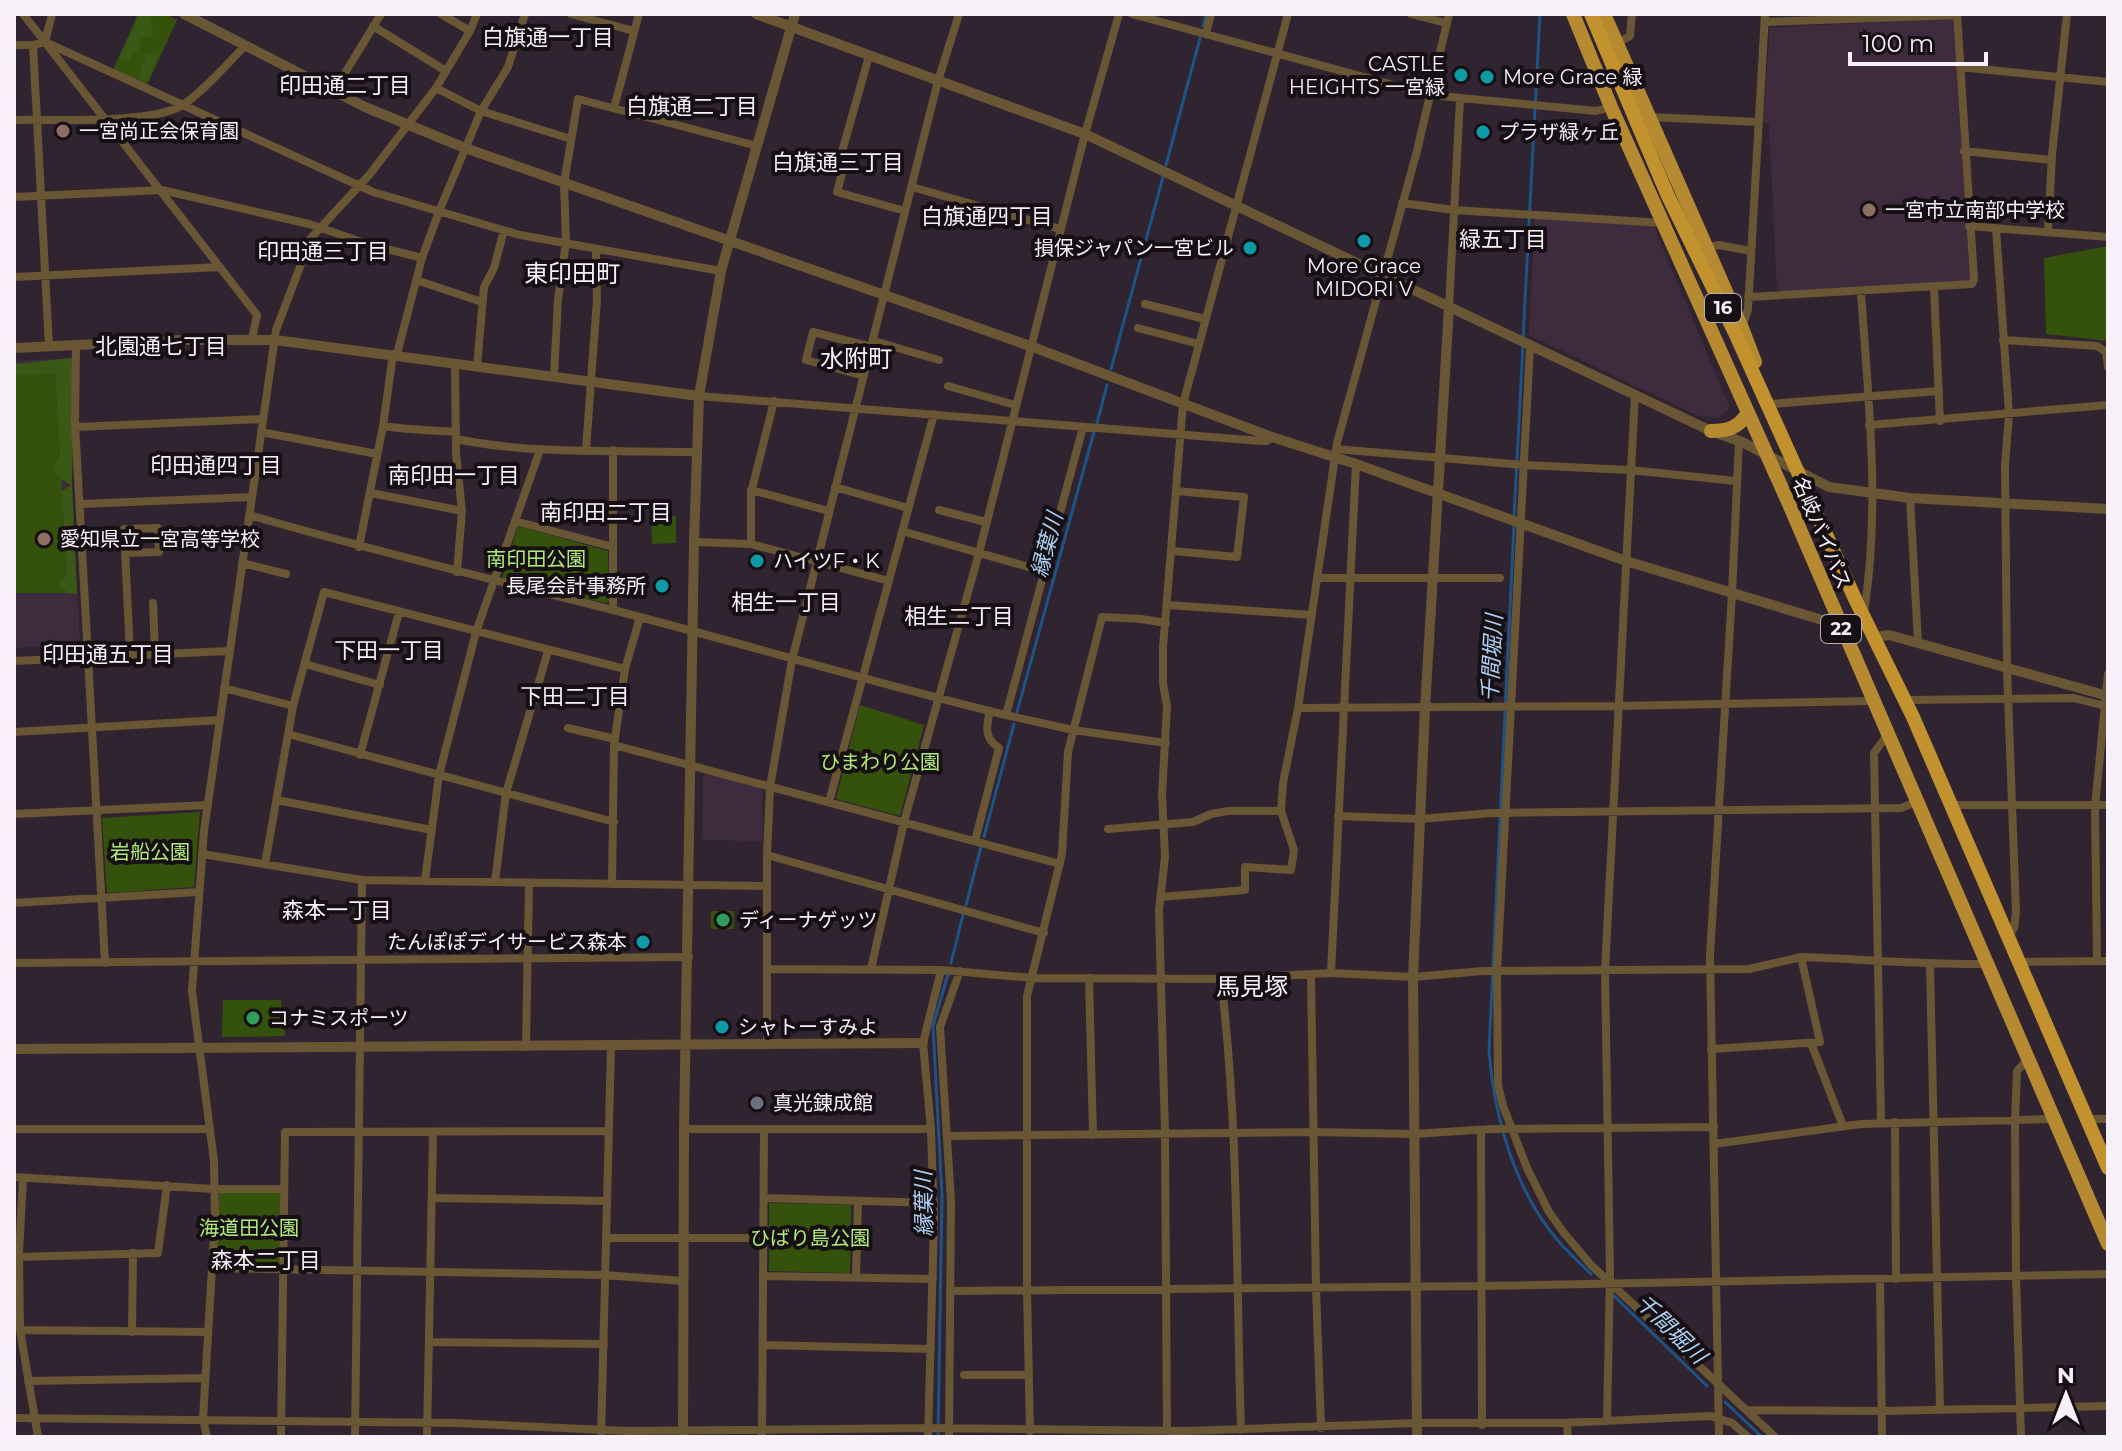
<svg xmlns="http://www.w3.org/2000/svg" width="2122" height="1451" viewBox="0 0 2122 1451" font-family="Montserrat,'Noto Sans JP',sans-serif">
<style>
.built{fill:#3e2c3e}
.green{fill:#34520c}
.forest{fill:#3b5916}
.lines{fill:none;stroke-linecap:round;stroke-linejoin:round}
.stream{stroke:#1d5385;stroke-width:3}
.minor{stroke:#695634;stroke-width:8}
.tertiary{stroke:#695634;stroke-width:10}
.trunk{stroke:#b68a31;stroke-width:14}
.motorway-bridge{stroke:#c2922f;stroke-width:14}
.culture-dot{fill:#0f9aa8;stroke:#161015;stroke-width:3}
.education-dot{fill:#8d6e63;stroke:#161015;stroke-width:3}
.leisure-dot{fill:#2e9e5b;stroke:#161015;stroke-width:3}
.worship-dot{fill:#6b7280;stroke:#161015;stroke-width:3}
.labels{text-anchor:middle;dominant-baseline:central;stroke-width:8;stroke-linejoin:round;paint-order:stroke}
.shield{fill:#161015;stroke:#b4adb4;stroke-width:2}
.shield-label{font-size:18px;font-weight:bold;fill:#f8f0f8}
.poi-label{font-size:20px;fill:#f8f0f8;stroke:#161015;text-anchor:start}
.street-label{font-size:20px;fill:#f8f0f8;stroke:#161015}
.park-label{font-size:20px;fill:#b1e978;stroke:#161015}
.neighbourhood-label{font-size:22px;fill:#f8f0f8;stroke:#161015}
.water-label{font-size:22px;font-style:italic;fill:#adcff3;stroke:#161015}
.quarter-label{font-size:24px;fill:#f8f0f8;stroke:#161015}
</style>
<rect width="100%" height="100%" fill="#312431"/>
<path class="built" d="M1953,18L1970,282L1777,291L1769,124L1763,121L1770,28Z
M1535,214L1652,222L1730,408L1718,418L1696,415L1529,335Z
M72,358V485L80,644L14,648V361Z
M707,773L762,788L763,841L702,840L703,777Z"/>
<path class="green" d="M138,14H165L177,20L147,85L113,70Z
M2108,246V341L2046,334L2044,258Z
M55,372L68,593H14V375Z
M651,516H676V543L652,544Z
M518,526L608,551L609,601L606,603L502,579Z
M860,705L924,725L900,816L836,799Z
M200,812L194,887L107,893L102,818Z
M711,911H734V929H711Z
M223,1000H281L285,1036L222,1037Z
M219,1192L280,1193L281,1266L216,1263Z
M769,1203L851,1205L850,1273L769,1271Z"/>
<path class="forest" d="M140,14H155L150,21L154,34L151,37H137L142,45L136,52L130,54L131,61L120,59Z
M154,53H159L145,82L140,80L141,63L146,64V55Z
M72,358L74,359L72,485L77,594L68,593L59,583L67,576L62,491L71,485L62,480L53,470L60,455L55,373L14,375V364Z"/>
<g class="lines">
<path class="stream" d="M1203,26L1206,14
M1166,165L1200,38
M1523,338L1540,14
M1111,369L1163,177
M1097,423L1107,385
M1514,517L1523,345
M1514,525L1489,1051C1494,1117 1515,1192 1560,1243C1570,1254 1581,1264 1591,1274
M1017,712L1094,432
M984,837L1014,724
M966,905L981,847
M951,963L963,915
M1613,1295L1707,1386
M1725,1402L1762,1437
M938,1437L942,1195L933,1026L948,974"/>
<path class="minor" d="M23,14L45,42L52,14
M441,14L470,31
M571,14L634,31
M1132,14L1430,95L1596,111L1611,107
M1411,14L1446,23
M1449,14L1417,151L1337,443L1298,708L1618,706L1872,701
M1765,22L1957,15
M373,26L446,71
M1206,34L1211,14
M1616,44L1630,36L1632,14
M14,45H33L45,42L373,192L520,235L721,271
M33,45L49,347
M48,46L257,315L252,339
M869,56L838,166L843,170L837,192L905,211
M1960,67L2108,82
M436,88L481,111L571,139
M334,91L381,14
M614,108L639,14
M1649,117L1758,122
M14,120C53,119 150,124 181,106C200,95 228,63 245,46
M1964,151L2052,160
M912,187L1060,229
M14,197L162,190L309,224L371,245L422,258
M1402,203L1454,210L1663,223
M1969,226L2108,237
M1996,228L2009,414L2005,466L2007,669L2016,912L2014,928L2008,937
M2048,231L2052,155L2067,14
M1705,248L1719,245L1751,251
M14,277L220,267
M416,280L482,302
M1934,288L1940,421
M1861,292C1868,397 1881,507 1864,612
M1748,297L1972,284L1974,279L1957,14
M1145,304L1205,319
M1449,307L1460,99
M1138,328L1199,344
M1742,328L1748,309L1765,14
M2003,340L2097,346L2106,352L2108,367
M874,341L939,360
M76,345L75,424L105,963
M1530,347L1497,971L1498,1085L1503,1106L1527,1168L1549,1212L1564,1233L1591,1265L1775,1437
M397,354L422,258L440,209L481,111L508,67L525,14
M455,363L456,453L462,511L457,572
M477,366L484,287L494,268L504,230
M554,375L558,300L566,242L564,183L578,99L757,146
M864,376L806,360L813,332L872,347
M948,386L1015,405
M699,396L1261,441H1267L1272,437
M1770,404L1939,391
M1869,425L2108,405
M383,426C408,430 431,430 456,432
M76,427L263,419
M261,432L377,454
M456,439C535,455 616,450 697,452
M1336,449L1524,465L1630,470L1736,481
M586,450L597,299L596,249
M613,450V610
M835,487L908,508
M751,490L829,511
M371,493L462,511
M1910,498L1918,642
M81,504L252,497
M939,510L986,522
M249,515C369,550 491,579 613,610C745,644 874,683 1006,715L1083,427
M515,521L613,547
M902,531L1046,572
M694,542L751,544L889,581
M751,544V493L774,401
M359,547L383,426L393,354
M1173,551L1237,557L1244,497L1176,491
M125,553L159,552L158,528L124,529L130,655
M242,563L286,574
M1317,578H1500
M153,603L155,653
M1168,605L1312,615
M14,661L228,651
M305,664L380,685
M224,688L293,706
M1905,700L2074,698L2105,706
M1006,715L1073,730L1166,743
M568,728L615,739
M14,732L220,720
M288,734L614,822
M614,745L1060,864
M360,755L399,612
M277,800L432,830
M829,802L934,414
M1950,805H2108
M14,814L208,805
M1338,816L1420,819L1492,813L1901,808L1916,802
M1108,829L1193,822L1211,814L1228,811H1281
M975,841L999,748C984,738 986,727 990,711
M202,854L362,880L767,886
M767,855L1044,933
M265,864L293,706L324,592L625,669
M425,880L439,775L476,632L540,450
M495,882L506,793L548,651
M612,884L614,745L625,669L640,617
M1161,897L1245,890V867L1291,870L1294,850L1281,811L1283,783L1298,708
M14,903L199,892
M2097,961L2095,806L2108,674
M2017,962L2108,961
M14,963L689,957
M1930,965L1940,1409
M767,969L941,970L1032,978L1221,979L1331,973L1413,977L1483,971L1749,969L1801,957
M871,969L904,822L979,553L1085,134L1119,14
M1331,973L1356,464
M1311,975L1316,1288L1321,1428
M1089,978L1093,1135
M1221,979C1239,1128 1236,1279 1241,1430
M1811,1043L1843,1126
M767,1045V855L770,787L792,660L938,81L959,14
M526,1047L529,883
M1711,1049L1820,1042L1801,957C1863,959 1924,965 1986,964
M2085,1119H2108
M1895,1122L1896,1279
M1881,1123L1874,753L1887,735
M14,1129H210
M684,1129H931
M1481,1130L1482,1425
M948,1136L1314,1132L1413,1134L1492,1129L1714,1127
M1714,1144L1861,1124L2054,1119
M14,1177L214,1189H283
M23,1179L19,1253L20,1330L38,1437
M433,1198L607,1201
M764,1198L934,1203
M606,1238H763
M19,1257L158,1253L167,1185
M212,1268L605,1275L683,1281
M763,1276L933,1279
M856,1277L858,1201
M1880,1279L1882,1437
M950,1291L1483,1286L2108,1274
M20,1330L208,1332
M132,1332L133,1253
M430,1342L604,1344
M763,1345L931,1349
M964,1375H1029
M28,1381L205,1378
M1747,1410L1883,1411L2108,1406
M14,1418L457,1423L627,1431L928,1428L1187,1431L1417,1423H1561L1711,1416L1732,1423L1748,1437
M1607,1421L1610,1274L1605,970L1635,394
M1030,1431L1027,1291V996L1062,854L1068,752L1102,617L1141,619L1166,623
M1167,1431L1165,1134L1159,910L1165,857L1162,795L1167,706L1163,684V647L1183,404L1288,14
M207,1437L203,1419L215,1218L214,1161L192,991L204,831L276,330L311,238L370,174L436,88L470,31L477,14
M281,1437L285,1132L608,1131
M355,1437L362,880
M427,1437L433,1133
M601,1437L611,1046
M762,1437L764,1129
M928,1437L934,1222L931,1129L923,1043L941,970
M949,1437L951,1201L940,1027L960,971
M1567,1437L1568,1423
M1719,1437L1710,955L1732,593L1739,441
M2021,1437L2016,1276L2015,1120L2017,1071L2028,1059"/>
<path class="tertiary" d="M184,14L365,107L465,148L1030,346L1272,437L1356,464L1626,561L1839,625
M756,14L1085,134L1711,431L1742,442L1829,487L1910,498L2108,509
M14,348L182,340H275L699,396
M1875,637L1889,635L2108,696
M14,1049L923,1043
M683,1437L684,1129L694,542L699,396L721,271L795,14
M1417,1437L1413,977L1425,708L1449,307"/>
<path class="trunk" d="M1573,14L1611,107L1789,504L2108,1244
M1604,14L1742,328L1755,362
M1711,431C1728,431 1738,428 1748,413"/>
<path class="motorway-bridge" d="M1591,14L1668,196L1736,335L1856,601L1913,717L2108,1168"/>
</g>
<g class="culture-dot">
<circle cx="1461" cy="75" r="8"/>
<circle cx="1487" cy="77" r="8"/>
<circle cx="1483" cy="132" r="8"/>
<circle cx="1364" cy="241" r="8"/>
<circle cx="1250" cy="248" r="8"/>
<circle cx="757" cy="561" r="8"/>
<circle cx="662" cy="586" r="8"/>
<circle cx="643" cy="942" r="8"/>
<circle cx="722" cy="1027" r="8"/>
</g>
<g class="education-dot">
<circle cx="63" cy="131" r="8"/>
<circle cx="1869" cy="210" r="8"/>
<circle cx="44" cy="539" r="8"/>
</g>
<g class="leisure-dot">
<circle cx="723" cy="920" r="8"/>
<circle cx="253" cy="1018" r="8"/>
</g>
<circle class="worship-dot" cx="757" cy="1103" r="8"/>
<g class="labels">
<g class="shield">
<rect x="1705" y="294" width="36" height="28" rx="6"/>
<rect x="1821" y="615" width="40" height="28" rx="6"/>
</g>
<g class="shield-label">
<text x="1723" y="308">16</text>
<text x="1841" y="629">22</text>
</g>
<g class="poi-label">
<text x="1445" y="64" text-anchor="end">CASTLE<tspan x="1445" dy="23">HEIGHTS 一宮緑</tspan></text>
<text x="1503" y="77">More Grace 緑</text>
<text x="79" y="131">一宮尚正会保育園</text>
<text x="1499" y="132">プラザ緑ヶ丘</text>
<text x="1885" y="210">一宮市立南部中学校</text>
<text x="1234" y="248" text-anchor="end">損保ジャパン一宮ビル</text>
<text x="1364" y="266" text-anchor="middle">More Grace<tspan x="1364" dy="23">MIDORI V</tspan></text>
<text x="60" y="539">愛知県立一宮高等学校</text>
<text x="773" y="561">ハイツF・K</text>
<text x="646" y="586" text-anchor="end">長尾会計事務所</text>
<text x="739" y="920">ディーナゲッツ</text>
<text x="627" y="942" text-anchor="end">たんぽぽデイサービス森本</text>
<text x="269" y="1018">コナミスポーツ</text>
<text x="738" y="1027">シャトーすみよ</text>
<text x="773" y="1103">真光錬成館</text>
</g>
<g class="street-label">
<text transform="translate(1822 533) rotate(67)">名岐バイパス</text>
</g>
<g class="park-label">
<text x="536" y="559">南印田公園</text>
<text x="880" y="762">ひまわり公園</text>
<text x="150" y="852">岩船公園</text>
<text x="249" y="1228">海道田公園</text>
<text x="810" y="1238">ひばり島公園</text>
</g>
<g class="neighbourhood-label">
<text x="548" y="37">白旗通一丁目</text>
<text x="345" y="85">印田通二丁目</text>
<text x="692" y="106">白旗通二丁目</text>
<text x="838" y="162">白旗通三丁目</text>
<text x="987" y="216">白旗通四丁目</text>
<text x="1503" y="239">緑五丁目</text>
<text x="323" y="251">印田通三丁目</text>
<text x="161" y="346">北園通七丁目</text>
<text x="216" y="465">印田通四丁目</text>
<text x="454" y="475">南印田一丁目</text>
<text x="606" y="512">南印田二丁目</text>
<text x="786" y="602">相生一丁目</text>
<text x="959" y="616">相生二丁目</text>
<text x="389" y="650">下田一丁目</text>
<text x="108" y="654">印田通五丁目</text>
<text x="575" y="696">下田二丁目</text>
<text x="337" y="910">森本一丁目</text>
<text x="266" y="1260">森本二丁目</text>
</g>
<g class="water-label">
<text transform="translate(1047 545) rotate(-75)">縁葉川</text>
<text transform="translate(1492 658) rotate(-87)">千間堀川</text>
<text transform="translate(924 1204) rotate(-91)">縁葉川</text>
<text transform="translate(1671 1329) rotate(44)">千間堀川</text>
</g>
<g class="quarter-label">
<text x="572" y="273">東印田町</text>
<text x="856" y="358">水附町</text>
<text x="1252" y="986">馬見塚</text>
</g>
</g>
<rect width="2122" height="1451" fill="none" stroke="#f8f0f8" stroke-width="32"/>
<g transform="translate(2066 1395)" stroke="#161015" stroke-width="6" paint-order="stroke">
<path d="M0-6L14 30L0 20L-14 30Z" fill="#f8f0f8"/>
<text y="-12" font-size="22" font-weight="bold" text-anchor="middle" fill="#f8f0f8">N</text>
</g>
<path d="M1850 52v12h136v-12" fill="none" stroke="#f8f0f8" stroke-width="4"/>
<text x="1862" y="52" font-size="24" fill="#f8f0f8" stroke="#161015" stroke-width="6" paint-order="stroke">100 m</text>
</svg>
